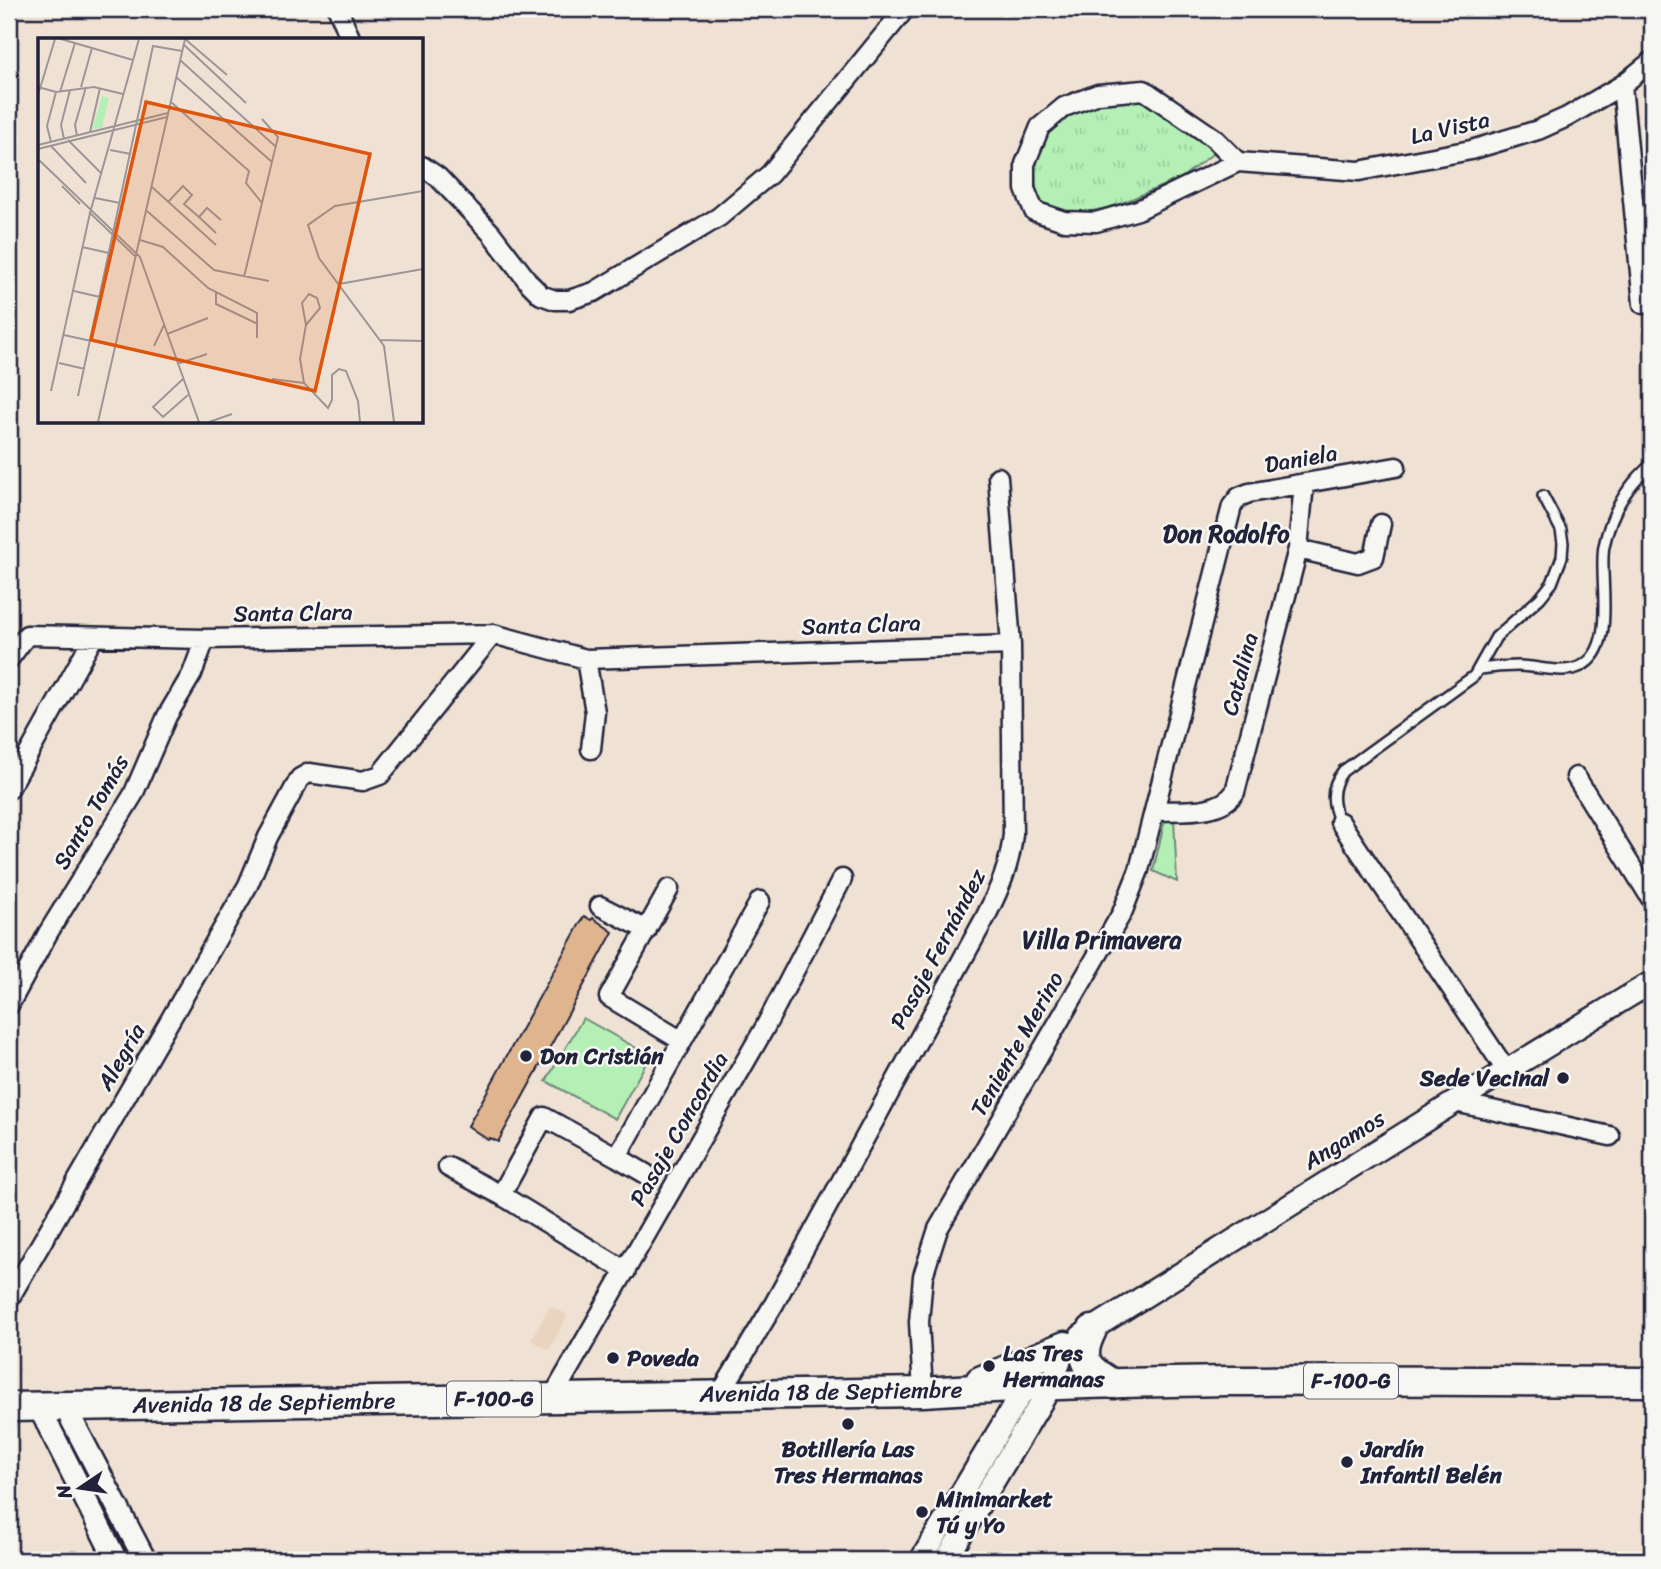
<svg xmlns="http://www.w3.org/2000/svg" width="1661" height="1569" viewBox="0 0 1661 1569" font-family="Sriracha,sans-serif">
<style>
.built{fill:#ead4bf}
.grass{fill:url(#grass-tufts);stroke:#6b8978;stroke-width:2}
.park{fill:#b4f0b5;stroke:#6b8978;stroke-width:2}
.building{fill:#dfb58f;stroke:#22223b;stroke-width:2}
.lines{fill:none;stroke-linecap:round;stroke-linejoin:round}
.service-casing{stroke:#22223b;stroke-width:14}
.minor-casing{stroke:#22223b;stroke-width:23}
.tertiary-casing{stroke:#22223b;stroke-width:26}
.primary-casing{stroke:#22223b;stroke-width:33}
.service{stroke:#f6f6f2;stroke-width:9}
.minor{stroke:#f6f6f2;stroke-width:18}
.tertiary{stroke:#f6f6f2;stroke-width:21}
.primary{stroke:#f6f6f2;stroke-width:28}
.poi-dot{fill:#22223b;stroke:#f6f6f2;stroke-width:2.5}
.labels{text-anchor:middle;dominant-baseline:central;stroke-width:5;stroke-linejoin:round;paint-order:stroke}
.shield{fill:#f6f6f2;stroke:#626272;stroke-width:2}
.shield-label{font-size:21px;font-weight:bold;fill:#22223b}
.street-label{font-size:23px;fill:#22223b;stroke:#f6f6f2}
.poi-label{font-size:23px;font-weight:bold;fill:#22223b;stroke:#f6f6f2;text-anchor:start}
.neighbourhood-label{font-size:24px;font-weight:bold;fill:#22223b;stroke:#f6f6f2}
.inset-road{fill:none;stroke:#9d9597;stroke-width:2}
.view{fill:#de560e;fill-opacity:0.15;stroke:#de560e;stroke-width:3.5}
.inset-edge{fill:none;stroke:#22223b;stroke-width:3.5}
</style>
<defs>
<pattern id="grass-tufts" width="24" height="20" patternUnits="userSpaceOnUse" patternTransform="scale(1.75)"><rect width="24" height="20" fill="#b4f0b5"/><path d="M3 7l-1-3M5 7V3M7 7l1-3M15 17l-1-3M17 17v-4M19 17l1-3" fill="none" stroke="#9ace9d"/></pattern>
</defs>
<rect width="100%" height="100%" fill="#efe2d4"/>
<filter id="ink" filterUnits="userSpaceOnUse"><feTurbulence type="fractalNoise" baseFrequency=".0143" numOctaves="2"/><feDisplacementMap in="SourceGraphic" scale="14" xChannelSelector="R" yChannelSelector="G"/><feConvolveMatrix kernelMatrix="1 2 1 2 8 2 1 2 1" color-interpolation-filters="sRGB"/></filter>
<g filter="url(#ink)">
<path class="built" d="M550,1306L568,1315L549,1350L531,1340Z"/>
<path class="grass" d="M1141,95L1198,131L1215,152L1181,178L1115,206L1078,214L1051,212L1038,200L1032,164L1041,133L1066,109Z"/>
<path class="park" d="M1165,819H1174L1177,882L1153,871Z
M583,1018L650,1056L615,1119L546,1081Z"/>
<path class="building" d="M584,916L591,920L593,918L613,932L498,1142L490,1138L488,1140L468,1126Z"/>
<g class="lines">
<defs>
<path id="service" d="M1480,669C1493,667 1505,666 1518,666C1537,666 1564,675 1581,666C1618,648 1598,578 1604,546C1611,512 1626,486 1652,464
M1340,822C1331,804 1330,787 1343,771L1474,676L1496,637L1540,598L1552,583L1562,557L1563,543L1561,530L1543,496"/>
<path id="minor" d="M338,9L351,40
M1622,85L1643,304
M1238,162L1214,138L1144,90L1098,94L1064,107L1040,127L1025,164V189L1034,211L1064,221L1096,222L1138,210L1238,162L1359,171L1471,150L1538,130L1567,117L1622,85L1652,61
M422,166L438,177L491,233L530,284L541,295L555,300H569L594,292L719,217L770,174L905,9
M1298,549L1358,563L1374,557L1381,524
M9,659L27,635L205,639L493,634L586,659L1011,645
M586,659L595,712L591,749
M1576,777L1652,900
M9,789L93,638
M1156,811C1180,810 1220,815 1235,792L1298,549L1304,483
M1340,822L1506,1070
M600,906L647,930
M9,1005L48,933L133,795L167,716L192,674L205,639
M682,1041L760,901
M1455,1102L1610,1136
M617,1157L646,1174
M448,1167L501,1195
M626,1271L501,1195L544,1117L617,1157L682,1041L609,997L669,889
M9,1299L248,885L268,837L300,778L309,773L363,781L380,775L493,634
M923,1392L919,1322L923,1276L938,1229L1122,913L1139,870L1232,506L1239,497L1249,493L1396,467
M719,1396L774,1304L985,918C999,890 1010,866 1013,834L1011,645L998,477
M552,1398L764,1029L842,879"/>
<path id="tertiary" d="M1081,1336L1455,1102L1652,982
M39,1407L116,1560
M65,1407L145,1560
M921,1560L1030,1379
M946,1560L1051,1386L1065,1346"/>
<path id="primary" d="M1092,1330C1077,1360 1087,1369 1113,1384
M980,1381L1065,1346
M9,1407L923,1392C1166,1376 1410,1381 1652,1382"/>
</defs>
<use href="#service" class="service-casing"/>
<use href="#minor" class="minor-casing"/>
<use href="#tertiary" class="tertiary-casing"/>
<use href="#primary" class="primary-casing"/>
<use href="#service" class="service"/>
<use href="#minor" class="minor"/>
<use href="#tertiary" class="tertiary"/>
<use href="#primary" class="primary"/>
</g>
</g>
<g class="poi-dot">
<circle cx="526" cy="1056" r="7"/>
<circle cx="1563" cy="1078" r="7"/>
<circle cx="613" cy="1358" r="7"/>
<circle cx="989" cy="1366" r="7"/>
<circle cx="848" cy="1424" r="7"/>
<circle cx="1347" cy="1462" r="7"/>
<circle cx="922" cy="1512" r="7"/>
</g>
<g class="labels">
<g class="shield">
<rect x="1304" y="1363.5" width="94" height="35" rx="5"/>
<rect x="447" y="1381.5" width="94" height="35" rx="5"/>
</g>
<g class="shield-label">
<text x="1351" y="1381">F-100-G</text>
<text x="494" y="1399">F-100-G</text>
</g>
<g class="street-label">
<text transform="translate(1450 128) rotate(-13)">La Vista</text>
<text transform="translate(1301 459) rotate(-10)">Daniela</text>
<text transform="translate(293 613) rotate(-1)">Santa Clara</text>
<text transform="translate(861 625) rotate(-2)">Santa Clara</text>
<text transform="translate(1240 674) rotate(-75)">Catalina</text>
<text transform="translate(91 812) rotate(-60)">Santo Tomás</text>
<text transform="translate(938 949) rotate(-62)">Pasaje Fernández</text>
<text transform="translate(1017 1044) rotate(-60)">Teniente Merino</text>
<text transform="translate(121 1057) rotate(-60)">Alegría</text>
<text transform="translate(679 1129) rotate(-60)">Pasaje Concordia</text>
<text transform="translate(1344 1140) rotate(-32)">Angamos</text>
<text transform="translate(831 1392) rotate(-1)">Avenida 18 de Septiembre</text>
<text transform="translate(264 1403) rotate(-1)">Avenida 18 de Septiembre</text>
</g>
<g class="poi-label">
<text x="540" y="1056">Don Cristián</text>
<text x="1549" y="1078" text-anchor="end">Sede Vecinal</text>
<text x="1003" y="1353">Las Tres<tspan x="1003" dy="26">Hermanas</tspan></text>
<text x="627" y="1358">Poveda</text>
<text x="848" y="1449" text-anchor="middle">Botillería Las<tspan x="848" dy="26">Tres Hermanas</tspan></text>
<text x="1361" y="1449">Jardín<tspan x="1361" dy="26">Infantil Belén</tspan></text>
<text x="936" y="1499">Minimarket<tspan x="936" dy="26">Tú y Yo</tspan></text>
</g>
<g class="neighbourhood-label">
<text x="1226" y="534">Don Rodolfo</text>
<text x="1102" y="940">Villa Primavera</text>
</g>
</g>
<g transform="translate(38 38)">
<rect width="385" height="385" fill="#efe2d4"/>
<path d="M64,58L71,60L64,90L54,91Z" fill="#b4f0b5"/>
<path class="inset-road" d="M23,1L95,22M147,1L189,37M145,6L208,65M142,22L237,108M138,39L234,124M0,49L18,54L56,49L85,56M43,49L54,10M22,54L37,5M0,57L17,1M133,64L211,133L208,145L224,165M52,94L62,50M39,98L37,87L48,49M26,101L23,87L32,52M30,102L64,136M13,104L9,88L18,54M0,107L130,75M13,108L48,145M0,111L129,79M72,112L93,116M1,122L102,219L161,384M24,148L42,166M114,149L178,207M57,160L82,165M130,164L145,148L154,157L146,166L161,179L169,170L183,182M109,173L176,232L231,243M51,174L98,219M161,179L178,195M102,202L125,209L170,250L219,275V300M44,209L71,215M206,239L240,99L224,81M301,246L385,231M36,253L62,259M178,255V266L220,286M268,287L282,270L279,260L271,256L264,265L268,287L262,321L266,345L290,370L294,362V337L301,331L308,333L320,363L322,384M129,296L170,280M26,297L53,303M342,302L385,303M116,308L126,287M21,325L47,331M139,326L169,316M145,341L115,369L125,379L150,357M234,341L266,345M13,353L52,175L101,1M40,358L115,8L144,13M60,384L147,1M171,384L194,376M356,384L346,308L281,220L270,187L297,168L385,153"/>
<path class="view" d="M108,64L332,116L277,353L53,302Z"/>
<rect width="385" height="385" class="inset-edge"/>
</g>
<rect width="1661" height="1569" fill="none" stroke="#f6f6f2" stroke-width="35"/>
<rect x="18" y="18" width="1626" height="1534" fill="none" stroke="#22223b" stroke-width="2.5" filter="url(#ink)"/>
<g transform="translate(80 1488) rotate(257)" stroke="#f6f6f2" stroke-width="5" paint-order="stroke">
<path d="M0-5L12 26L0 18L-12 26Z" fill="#22223b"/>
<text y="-10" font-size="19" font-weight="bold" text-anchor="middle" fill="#22223b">N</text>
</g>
</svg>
